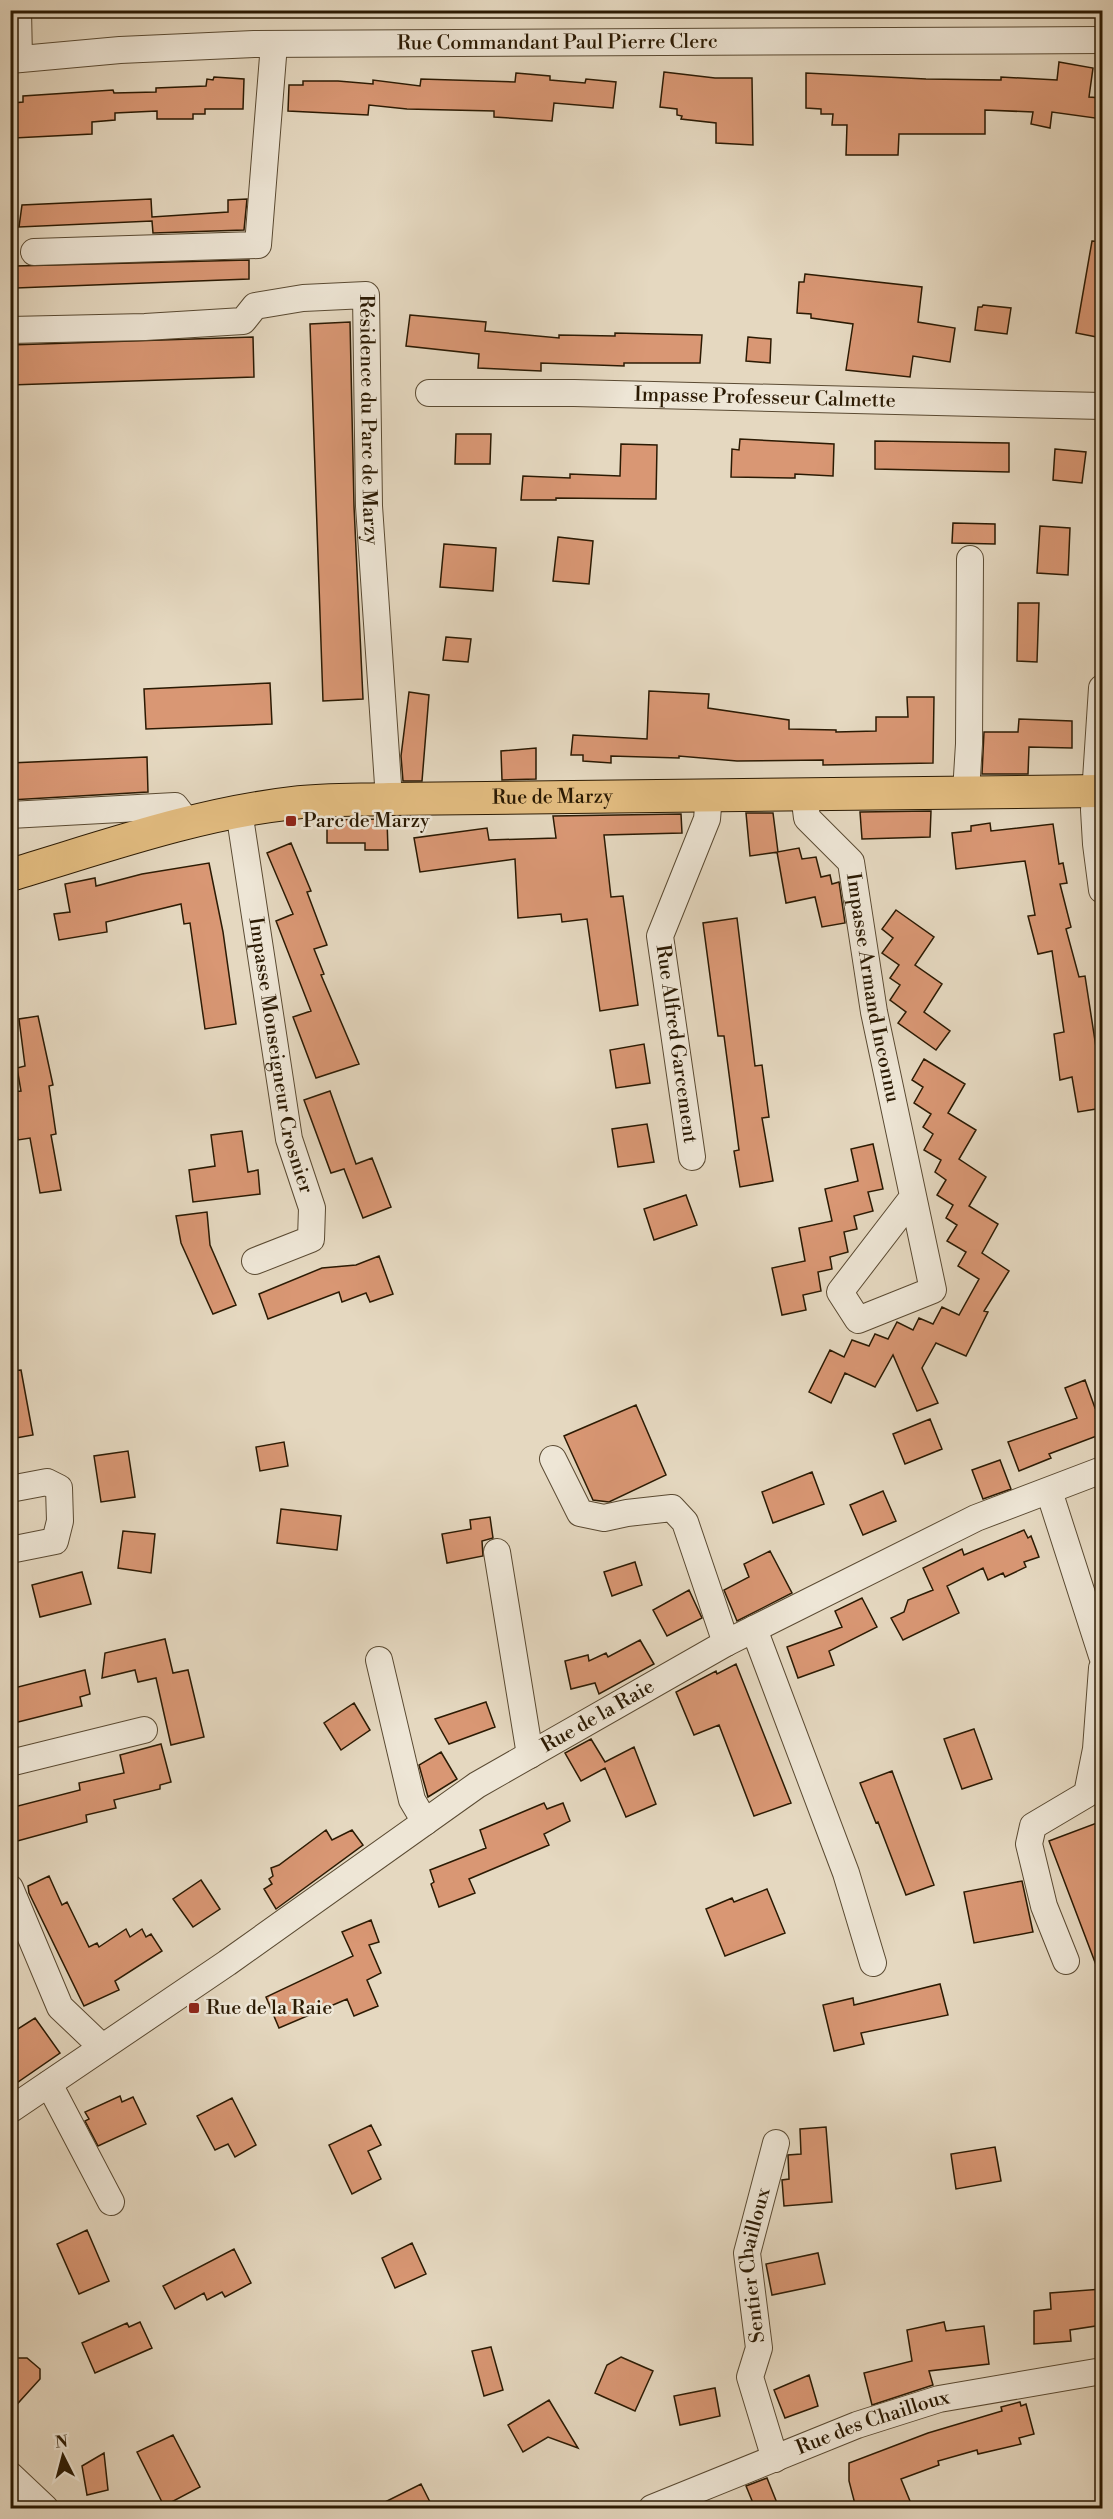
<svg xmlns="http://www.w3.org/2000/svg" width="1113" height="2519" viewBox="0 0 1113 2519" font-family="'Libre Bodoni',serif">
<style>
.building{fill:#d99774;stroke:#2b1a03;stroke-width:1.5}
.lines{fill:none;stroke-linecap:round;stroke-linejoin:round}
.minor-casing{stroke:#5a4a32;stroke-width:28}
.major-casing{stroke:#2b1a03;stroke-width:34}
.minor{stroke:#eee6d6;stroke-width:26}
.major{stroke:#e2bc80;stroke-width:32}
.poi-dot{fill:#8f2418;stroke:#eee6d6;stroke-width:2}
.labels{text-anchor:middle;dominant-baseline:central;stroke-width:5;stroke-linejoin:round;paint-order:stroke}
.street-label{font-size:20px;fill:#2b1a03;stroke:#eee6d6}
.poi-label{font-size:20px;fill:#2b1a03;stroke:#eee6d6;text-anchor:start}
</style>
<rect width="100%" height="100%" fill="#e5d8c0"/>
<filter id="stains"><feTurbulence type="fractalNoise" baseFrequency=".00333" numOctaves="4"/><feColorMatrix values="0 0 0 0 .2 0 0 0 0 .09 0 0 0 0 .02 0 0 0 .5 -.17"/></filter>
<radialGradient id="worn" r=".72"><stop offset=".6" stop-color="#630" stop-opacity="0"/><stop offset="1" stop-color="#630" stop-opacity=".3"/></radialGradient>
<path class="building" d="M1059,62L1093,68L1089,97L1102,98V119L1052,112L1050,128L1031,124L1033,112L985,110V134H899L898,155H846L847,125H832L833,114H821V109L806,108V73L926,79L1001,80V77L1057,80Z
M664,72L715,78H752L753,145L716,143V123L681,119L682,116L677,115V109L660,107Z
M516,73L550,76V80L585,83L586,79L616,82L613,108L554,103L552,121L494,117V111L407,109L369,105L368,115L288,111L289,85H303V81H338L373,84V80L420,86L421,79L515,82Z
M214,77L244,79L243,109H205V114H193V119H157V111L115,113V120L92,122V134L14,138L13,103L23,102V96L113,90L114,93L156,92V88L206,86L207,79L213,80Z
M151,199L152,217L228,212V200L247,199L244,230L153,233L152,221L19,227L22,205Z
M1092,241L1102,242V338L1076,333Z
M249,260V279L16,288L15,266Z
M805,274L922,287L918,322L955,328L950,362L913,356L910,377L846,370L853,324L811,318V314L797,313L799,282H804Z
M983,305L1011,308L1007,334L975,330L978,307H982Z
M410,315L486,322L485,331L559,338V335L615,336V333L702,335L700,363H624V366L541,363V371L478,368L479,354L406,346Z
M350,322L354,506L363,699L323,701L310,324Z
M253,337L254,377L10,385V345Z
M748,337L771,339L770,363L746,361Z
M456,434H491L490,464H455Z
M740,439L834,444L833,476L795,474V478H791L731,477L732,449L739,450Z
M875,441L1009,443V472L875,469Z
M621,444L657,445L656,499L556,498V500H521L523,476L570,478V474L620,476Z
M1055,449L1086,452L1082,483L1053,480Z
M953,523L995,524V544L952,543Z
M1040,526L1070,528L1068,575L1037,573Z
M558,537L593,541L589,584L553,581Z
M444,544L496,548L493,591L440,587Z
M1018,603H1039L1037,662L1017,661Z
M446,637L471,639L468,662L443,660Z
M270,683L272,724L146,729L144,689Z
M649,691L709,694L708,708L789,720V729L836,730V732L876,731V717H908L907,697H934L933,763L823,765V760L737,761L679,756V758L611,756V763L583,761V755H571L573,735L647,739Z
M409,692L429,695L422,781H403L401,756Z
M1019,719L1072,721V748L1029,747L1028,774H982L984,732H1018Z
M536,748V779L502,780L501,751Z
M147,757L148,792L10,800V763Z
M931,811L930,837L862,839L860,812Z
M746,813H773L778,852L750,856Z
M681,814L682,833L604,835L611,897L623,896L638,1005L600,1011L587,919L562,922L561,914L518,918L515,859L420,872L414,838L487,828L489,840L556,838L553,816Z
M387,819L388,850H365V843H327V820Z
M990,823L991,831L1053,824L1059,864L1063,863L1067,883L1060,884L1071,927L1066,929L1079,977L1085,976L1100,1073L1102,1072V1108L1078,1112L1072,1077L1060,1080L1054,1034L1064,1032L1052,951L1038,954L1028,916L1035,915L1025,861L956,869L952,833L971,831V826Z
M291,843L311,891L307,892L327,945L314,949L324,974L321,975L359,1064L316,1078L293,1017L311,1011L276,921L293,914L267,853Z
M799,848L802,859L816,857L821,877L830,875L832,884L839,882L845,923L822,927L815,897L786,903L777,852Z
M209,863L223,932L236,1024L205,1029L190,923L184,924L181,904L106,922L107,932L59,940L54,914L70,912L65,884L95,878L96,886L142,874Z
M896,910L934,937L915,965L942,984L924,1012L950,1031L936,1050L898,1023L906,1012L890,1000L900,985L890,978L899,965L882,953L893,938L882,929Z
M737,918L755,1066L762,1065L769,1117L762,1118L773,1181L740,1187L734,1151L739,1150L724,1036H718L703,923Z
M38,1016L53,1085L49,1086L56,1134L51,1135L61,1190L40,1193L30,1138L18,1140L10,1097V1092L21,1091L17,1068L25,1066L19,1019Z
M644,1044L650,1083L616,1088L610,1050Z
M924,1059L965,1084L948,1113L976,1130L959,1159L986,1177L969,1206L998,1224L982,1253L1009,1271L984,1311L988,1312L966,1356L936,1343L922,1368L938,1403L917,1411L893,1355L875,1387L845,1373L831,1403L809,1392L830,1350L844,1357L852,1340L869,1346L875,1334L888,1339L897,1322L913,1330L919,1318L933,1324L942,1307L959,1315L979,1279L958,1266L966,1252L947,1241L957,1225L946,1218L953,1205L937,1195L946,1180L935,1172L941,1160L924,1150L933,1134L923,1127L931,1114L914,1103L923,1087L912,1080Z
M330,1091L356,1164L372,1158L391,1207L363,1218L344,1169L331,1173L304,1100Z
M647,1124L654,1162L618,1167L612,1129Z
M242,1131L248,1172L258,1170L260,1194L193,1202L189,1170L215,1166L211,1135Z
M873,1144L883,1189L868,1192L873,1211L854,1216L857,1229L844,1232L848,1252L830,1257L832,1269L818,1272L821,1291L803,1295L806,1310L782,1315L772,1268L805,1261L799,1228L832,1221L825,1189L858,1181L851,1149Z
M686,1195L697,1225L654,1240L644,1209Z
M207,1212L210,1245L236,1305L213,1314L181,1243L176,1216Z
M379,1256L393,1294L370,1302L366,1293L342,1302L339,1292L268,1319L259,1294L322,1268L356,1265Z
M21,1370L33,1435L10,1439V1371Z
M1085,1380L1095,1408L1102,1405V1434L1049,1454L1051,1458L1019,1471L1008,1442L1077,1418L1065,1388Z
M636,1405L666,1475L609,1502L593,1500L564,1436Z
M930,1419L942,1449L905,1464L893,1434Z
M284,1442L288,1466L260,1471L256,1447Z
M128,1451L135,1497L101,1502L94,1456Z
M1000,1460L1011,1489L983,1499L972,1470Z
M812,1472L824,1504L773,1523L762,1492Z
M883,1491L896,1521L863,1535L850,1505Z
M281,1509L341,1516L337,1550L277,1543Z
M490,1517L493,1538L482,1541L483,1556L447,1563L442,1534L471,1529L470,1520Z
M1024,1530L1028,1538L1031,1536L1039,1557L1024,1562L1026,1567L1005,1577L1003,1573L988,1580L983,1568L947,1586L959,1613L903,1640L891,1618L904,1612L908,1600L933,1590L923,1568L962,1549L964,1555Z
M123,1531L155,1534L151,1573L118,1568Z
M770,1551L792,1593L737,1621L724,1590L749,1577L744,1564Z
M635,1562L642,1585L612,1596L604,1572Z
M82,1572L91,1604L40,1617L32,1585Z
M689,1590L702,1618L667,1636L653,1610Z
M862,1598L877,1627L829,1651L834,1665L798,1678L787,1647L842,1627L835,1611Z
M165,1639L173,1673L188,1670L204,1737L171,1745L156,1678L138,1682L135,1670L102,1678L105,1653Z
M640,1640L654,1664L599,1694L595,1683L571,1689L565,1661L588,1655L589,1661L606,1653L608,1657Z
M736,1664L791,1803L754,1816L719,1725L694,1735L676,1692L716,1671L717,1674Z
M85,1670L90,1694L80,1697L82,1706L10,1724V1689Z
M486,1702L495,1727L449,1744L435,1719Z
M354,1703L370,1730L341,1750L324,1723Z
M974,1729L992,1779L962,1789L944,1739Z
M591,1739L605,1762L634,1747L656,1804L626,1817L605,1768L581,1781L565,1753Z
M161,1744L171,1782L160,1785V1789L114,1800L116,1808L86,1815L87,1822L10,1843V1808L80,1790L79,1783L124,1773L120,1755Z
M441,1752L457,1779L428,1797L419,1765Z
M892,1771L934,1885L906,1895L878,1822L876,1823L860,1783Z
M544,1803L547,1809L563,1803L570,1821L544,1834L549,1845L469,1879L475,1893L439,1907L431,1884L434,1882L430,1870L486,1848L480,1830Z
M1102,1821V1978H1101L1049,1841Z
M326,1830L332,1840L352,1830L363,1845L276,1909L264,1889L272,1884L269,1879L273,1876L271,1868L279,1865Z
M49,1876L62,1905L67,1902L89,1947L97,1943L99,1947L126,1929L130,1937L142,1929L146,1937L151,1934L162,1951L115,1981L119,1990L84,2006L29,1893L28,1886Z
M201,1880L220,1909L193,1927L173,1899Z
M1022,1881L1033,1932L974,1943L964,1892Z
M767,1889L785,1933L725,1956L706,1909L732,1898L734,1902Z
M371,1920L379,1942L369,1945L381,1973L367,1980L378,2006L354,2016L347,1999L279,2028L266,1997L353,1956L342,1932Z
M940,1984L948,2015L861,2033L864,2044L834,2051L823,2005L853,1998L854,2005Z
M35,2018L60,2053L18,2082L10,2071V2034Z
M120,2096L122,2102L133,2097L146,2124L98,2146L85,2121L89,2119L85,2112Z
M232,2098L256,2145L235,2157L228,2144L215,2150L197,2116Z
M371,2125L381,2145L368,2151L381,2179L352,2194L329,2145Z
M826,2127L832,2202L784,2206L782,2180L789,2179L788,2155L801,2154L800,2129Z
M995,2147L1001,2181L956,2189L951,2154Z
M87,2230L109,2281L79,2294L57,2244Z
M412,2243L426,2274L395,2288L382,2258Z
M234,2249L251,2283L225,2297L222,2292L207,2300L204,2293L175,2309L163,2286Z
M818,2253L825,2284L772,2295L766,2264Z
M1102,2289V2325L1070,2330L1071,2341L1034,2344V2311L1051,2309L1050,2293Z
M140,2322L152,2348L95,2373L82,2343L127,2323L129,2327Z
M944,2322L946,2331L984,2326L989,2364L929,2371L933,2385L872,2405L864,2373L912,2361L907,2330Z
M491,2347L503,2390L484,2396L472,2351Z
M621,2357L653,2371L635,2411L595,2393L607,2365Z
M10,2358H27L40,2369V2379L10,2412Z
M809,2375L818,2406L785,2418L774,2390Z
M715,2388L720,2416L680,2425L674,2396Z
M549,2400L578,2448L548,2437L523,2452L508,2425Z
M1020,2402L1021,2406L1026,2404L1034,2434L1019,2438L1021,2444L978,2454L977,2450L938,2461L939,2465L901,2479L910,2501L890,2508H856L849,2481V2463L928,2433L1002,2411L1001,2407Z
M173,2435L200,2487L164,2506L137,2452Z
M104,2453L108,2490L87,2495L82,2466Z
M767,2478L779,2508H755L746,2486Z
M421,2484L433,2508H373Z"/>
<g class="lines">
<defs>
<g id="minor">
<path d="M18,10L19,59"/>
<path id="s1" d="M10,60L120,50L254,44L1102,40"/>
<path d="M34,252L258,245L274,44"/>
<path id="s2" d="M10,330L145,327L243,321L255,306L303,298L366,295L369,506L389,799"/>
<path id="s3" d="M429,393H574L1102,406"/>
<path d="M1102,688L1094,810L1096,844L1102,890"/>
<path d="M966,792L969,744L970,559"/>
<path id="s4" d="M804,794L807,818L851,862L874,1012L933,1290L858,1320L840,1292L913,1197"/>
<path id="s5" d="M239,811L289,1139L312,1208L311,1239L255,1261"/>
<path d="M10,815L175,806L188,823"/>
<path d="M692,1157L660,936L707,819L709,795"/>
<path d="M553,1459L580,1513L604,1518L627,1513L672,1508L685,1522L726,1643"/>
<path d="M10,1489L47,1482L59,1488L60,1521L55,1541L10,1550"/>
<path d="M1049,1491L1102,1656"/>
<path d="M497,1552L530,1755"/>
<path d="M754,1629L846,1873L873,1963"/>
<path d="M379,1660L412,1800L425,1822"/>
<path d="M10,1763L144,1730"/>
<path d="M10,1888L60,2007L102,2047"/>
<path d="M1066,1961L1044,1906L1029,1844L1033,1826L1087,1794L1096,1749L1102,1668"/>
<path d="M49,2084L111,2202"/>
<path id="s6" d="M10,2110L227,1963L477,1785L726,1643L976,1518L1102,1470"/>
<path id="s7" d="M775,2459L750,2377L759,2348L747,2253L776,2143"/>
<path d="M10,2475L45,2508"/>
<path id="s8" d="M652,2508L857,2425L939,2399L1102,2371"/>
</g>
<g id="major">
<path id="s9" d="M10,875C104,847 196,814 293,803C324,799 357,800 389,799L1102,791"/>
</g>
</defs>
<use href="#minor" class="minor-casing"/>
<use href="#major" class="major-casing"/>
<use href="#minor" class="minor"/>
<use href="#major" class="major"/>
</g>
<g class="poi-dot">
<rect x="285" y="815" width="12" height="12" rx="3"/>
<rect x="188" y="2002" width="12" height="12" rx="3"/>
</g>
<g class="labels">
<g class="street-label">
<text stroke="none"><textPath href="#s1" startOffset="548">Rue Commandant Paul Pierre Clerc</textPath></text>
<text stroke="none"><textPath href="#s3" startOffset="336">Impasse Professeur Calmette</textPath></text>
<text stroke="none"><textPath href="#s2" startOffset="489">Résidence du Parc de Marzy</textPath></text>
<text stroke="none"><textPath href="#s9" startOffset="552">Rue de Marzy</textPath></text>
<text stroke="none"><textPath href="#s4" startOffset="214">Impasse Armand Inconnu</textPath></text>
<text transform="translate(676 1044) rotate(82)">Rue Alfred Garcement</text>
<text stroke="none"><textPath href="#s5" startOffset="248">Impasse Monseigneur Crosnier</textPath></text>
<text stroke="none"><textPath href="#s6" startOffset="708">Rue de la Raie</textPath></text>
<text stroke="none"><textPath href="#s7" startOffset="200">Sentier Chailloux</textPath></text>
<text stroke="none"><textPath href="#s8" startOffset="237">Rue des Chailloux</textPath></text>
</g>
<g class="poi-label">
<text x="303" y="821">Parc de Marzy</text>
<text x="206" y="2008">Rue de la Raie</text>
</g>
</g>
<rect width="1113" height="2519" fill="none" stroke="#e5d8c0" stroke-width="36"/>
<rect x="12" y="12" width="1089" height="2495" fill="none" stroke="#2b1a03" stroke-width="3"/>
<rect x="18" y="18" width="1077" height="2483" fill="none" stroke="#2b1a03" stroke-width="1.5"/>
<g transform="translate(63 2456) rotate(354)" stroke="#eee6d6" stroke-width="4.5" paint-order="stroke">
<path d="M0-4.5L10 22L0 15L-10 22Z" fill="#2b1a03"/>
<text y="-9" font-size="16" font-weight="bold" text-anchor="middle" fill="#2b1a03">N</text>
</g>
<rect width="100%" height="100%" filter="url(#stains)"/>
<rect width="100%" height="100%" fill="url(#worn)"/>
</svg>
